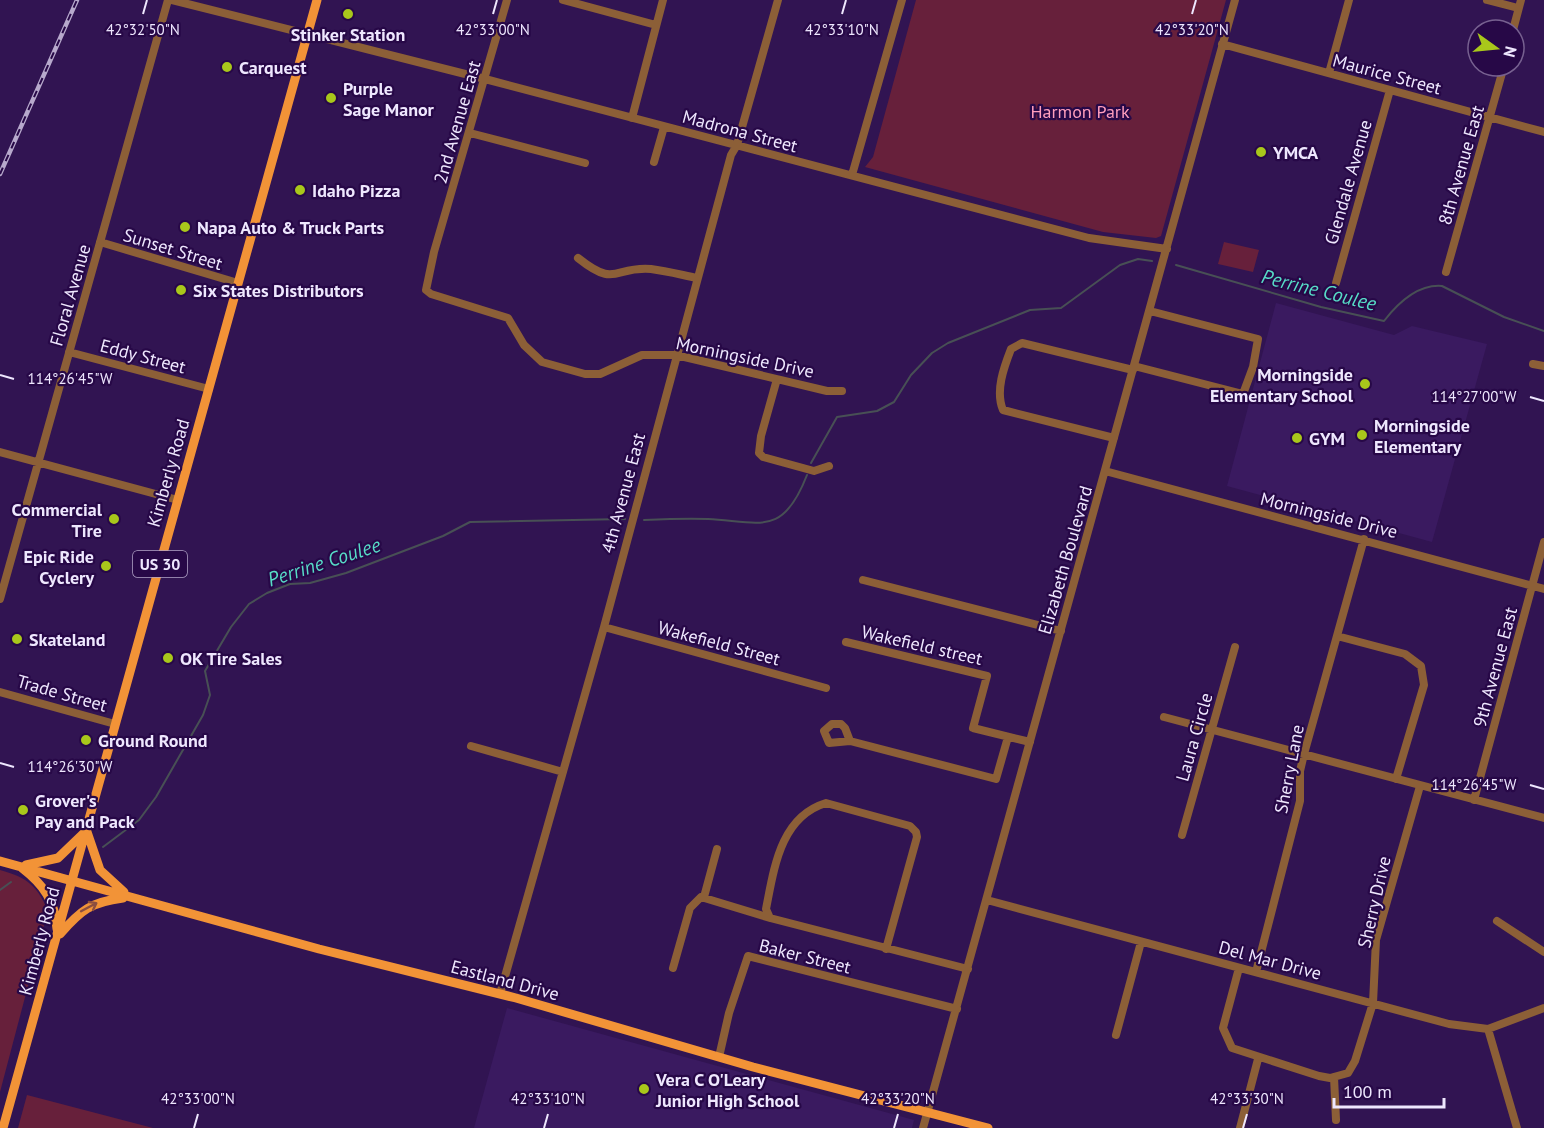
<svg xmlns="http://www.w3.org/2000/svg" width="1544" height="1128" viewBox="0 0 1544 1128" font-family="'PT Sans',sans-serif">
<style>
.built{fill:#3a1a60}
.green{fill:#67203b}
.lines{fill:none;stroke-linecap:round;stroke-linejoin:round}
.stream{stroke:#485055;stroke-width:2}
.minor{stroke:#8c5f37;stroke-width:8}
.major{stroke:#f29337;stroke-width:9}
.rail-casing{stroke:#b7a9cc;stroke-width:4.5}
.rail{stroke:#270847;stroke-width:2;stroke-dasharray:7;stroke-linecap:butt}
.oneway{stroke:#8c4e3f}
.ticks{fill:none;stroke:#eee7fe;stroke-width:2}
.poi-dot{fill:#a9c71b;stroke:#270847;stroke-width:2}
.labels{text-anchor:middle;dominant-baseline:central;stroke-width:4.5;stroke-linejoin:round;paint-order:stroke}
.shield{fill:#270847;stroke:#b2a4c7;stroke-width:1.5}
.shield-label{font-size:16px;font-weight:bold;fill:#eee7fe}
.poi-label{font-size:18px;font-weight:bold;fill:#eee7fe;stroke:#270847;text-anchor:start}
.street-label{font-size:18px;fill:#eee7fe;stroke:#270847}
.park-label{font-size:18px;fill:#ff9ebc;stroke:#270847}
.water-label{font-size:20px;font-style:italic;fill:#57dbc6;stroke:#270847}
.ticks-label{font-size:15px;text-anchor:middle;fill:#eee7fe;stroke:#270847;stroke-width:4.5;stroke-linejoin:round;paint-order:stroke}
</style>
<rect width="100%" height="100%" fill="#311452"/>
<path class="built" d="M1276,303L1394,335L1412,326L1487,344L1432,542L1227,486Z
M507,1008L914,1120L912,1128H474Z"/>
<path class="green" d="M916,0H1226L1161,236L1156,238L1103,232L865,167L873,157Z
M1224,242L1259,250L1253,272L1218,264Z
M0,870C28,878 36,885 48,910L0,1092Z
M27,1095L153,1128H18Z"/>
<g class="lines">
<path class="stream" d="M1176,265L1321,307L1384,321C1398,303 1418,284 1442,286L1504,317L1544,331
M811,463L837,417L877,411L894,402L911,375L932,353L948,343L1030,310L1061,308L1120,265L1138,259L1152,261
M644,520C665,519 687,518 708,519C761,522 783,537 807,475
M103,847L139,820L156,797L203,715L210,695L205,671L231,627L249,604L267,593L290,584L310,583L346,573L443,536L470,522L625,519
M0,890L11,882"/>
<path class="minor" d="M172,0L485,79L1089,238L1167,249
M507,0L434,252L426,290L431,294L508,318L524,345L542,362L585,374H600L642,355H676L827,391H842
M563,0L656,25
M1487,0L1518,8
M1513,30L1521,0
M1222,44L1544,132
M1329,73L1349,0
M632,118L663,0
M470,133L585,163
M654,162L664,127
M852,175L902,0
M100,242L238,283
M578,258C617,289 613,266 651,269C667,271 682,275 697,278
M1446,272L1504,66
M1336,283L1390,90
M69,352L209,389
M1533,364L1544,366
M1134,366L1243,394L1253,367L1258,339L1150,311
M777,379L761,436L759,453L763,457L814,471L829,466
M1114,438L1003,410C995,391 1004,367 1011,349L1022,343L1133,370
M0,452L178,500
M1105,471L1544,589
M863,580L1061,631
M0,599L168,0
M604,627L826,688
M1337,636L1405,654L1421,666L1424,685L1396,779
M846,642L987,676L973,728L1030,742
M0,692L115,724
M1164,717L1544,818
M850,741L845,728L841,724H832L824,731L829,743L850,741L996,779L1008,737
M471,746L563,772
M1474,800L1544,542
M1182,835L1235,647
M704,897L717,849
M987,900L1449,1024L1488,1029L1544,1008
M1497,921L1544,952
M886,949L917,837L916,832L910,826L826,803C780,817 774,869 766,909L770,918L968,969
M673,968L690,908L701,897L770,918
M1239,968L1223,1028L1232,1048L1319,1076L1330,1078L1348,1073L1355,1061L1373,1003L1376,940L1420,786
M1256,972L1300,801V771L1304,754L1364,539
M500,994L604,627L731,155L737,145L778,0
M1488,1029L1517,1128
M1116,1035L1141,942
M719,1057L729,1013L748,956L957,1009
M1334,1077L1336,1120
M923,1128L1235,0
M1240,1128L1258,1059"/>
<path class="major" d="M86,829L100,870L124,892
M0,861L319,949L516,998L753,1067L988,1128
M26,865L58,858L83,834
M22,868C44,885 55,901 57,929
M60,934C81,910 91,902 123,898
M3,1128L317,0"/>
<defs>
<path id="rail" d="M0,174L77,0"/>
</defs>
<use href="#rail" class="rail-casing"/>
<use href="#rail" class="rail"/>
</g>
<defs><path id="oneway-shaft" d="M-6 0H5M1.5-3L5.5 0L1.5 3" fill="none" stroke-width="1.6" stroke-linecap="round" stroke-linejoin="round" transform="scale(1.5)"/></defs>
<use class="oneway" href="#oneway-shaft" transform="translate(89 907) rotate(-28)"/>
<path class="ticks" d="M143,14L147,0M493,14L497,0M842,14L846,0M1192,14L1196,0M0,375L14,379M1530,397L1544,401M0,763L14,767M1530,785L1544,789M194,1128L198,1114M544,1128L548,1114M894,1128L898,1114M1243,1128L1247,1114"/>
<g class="poi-dot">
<circle cx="348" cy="14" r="6"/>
<circle cx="227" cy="67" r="6"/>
<circle cx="331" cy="98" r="6"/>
<circle cx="1261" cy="152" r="6"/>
<circle cx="300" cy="190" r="6"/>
<circle cx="185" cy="227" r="6"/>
<circle cx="181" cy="290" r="6"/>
<circle cx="1365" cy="384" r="6"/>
<circle cx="1362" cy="435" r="6"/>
<circle cx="1297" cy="438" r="6"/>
<circle cx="114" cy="519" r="6"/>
<circle cx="106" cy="566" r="6"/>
<circle cx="17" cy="639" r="6"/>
<circle cx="168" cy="658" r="6"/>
<circle cx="86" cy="740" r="6"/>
<circle cx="23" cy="810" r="6"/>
<circle cx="644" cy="1089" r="6"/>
</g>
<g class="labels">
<rect class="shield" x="133" y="551" width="54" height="26" rx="4.5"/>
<g class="shield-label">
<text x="160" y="564">US 30</text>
</g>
<g class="poi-label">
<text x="348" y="34" text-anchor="middle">Stinker Station</text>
<text x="239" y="67">Carquest</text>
<text x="343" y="88">Purple<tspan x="343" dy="21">Sage Manor</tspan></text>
<text x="1273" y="152">YMCA</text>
<text x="312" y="190">Idaho Pizza</text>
<text x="197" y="227">Napa Auto &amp; Truck Parts</text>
<text x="193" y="290">Six States Distributors</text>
<text x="1353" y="374" text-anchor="end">Morningside<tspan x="1353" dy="21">Elementary School</tspan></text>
<text x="1374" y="425">Morningside<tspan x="1374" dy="21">Elementary</tspan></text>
<text x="1309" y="438">GYM</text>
<text x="102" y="509" text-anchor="end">Commercial<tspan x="102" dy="21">Tire</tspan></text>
<text x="94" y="556" text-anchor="end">Epic Ride<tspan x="94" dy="21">Cyclery</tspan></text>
<text x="29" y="639">Skateland</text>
<text x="180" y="658">OK Tire Sales</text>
<text x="98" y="740">Ground Round</text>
<text x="35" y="800">Grover's<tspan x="35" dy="21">Pay and Pack</tspan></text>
<text x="656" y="1079">Vera C O'Leary<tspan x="656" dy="21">Junior High School</tspan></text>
</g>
<g class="street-label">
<text transform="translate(1387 74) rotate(15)">Maurice Street</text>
<text transform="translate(457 122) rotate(-74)">2nd Avenue East</text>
<text transform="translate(740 131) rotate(15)">Madrona Street</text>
<text transform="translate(1461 165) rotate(-74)">8th Avenue East</text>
<text transform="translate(1348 182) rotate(-74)">Glendale Avenue</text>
<text transform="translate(173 249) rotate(17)">Sunset Street</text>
<text transform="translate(70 295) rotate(-74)">Floral Avenue</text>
<text transform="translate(143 356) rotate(15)">Eddy Street</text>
<text transform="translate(745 357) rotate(12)">Morningside Drive</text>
<text transform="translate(168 473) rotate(-74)">Kimberly Road</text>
<text transform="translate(623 493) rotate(-75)">4th Avenue East</text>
<text transform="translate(1329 515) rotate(14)">Morningside Drive</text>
<text transform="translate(1065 560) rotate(-74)">Elizabeth Boulevard</text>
<text transform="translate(719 643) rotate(15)">Wakefield Street</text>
<text transform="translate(922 645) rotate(13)">Wakefield street</text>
<text transform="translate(1495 667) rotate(-75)">9th Avenue East</text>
<text transform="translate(62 693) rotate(16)">Trade Street</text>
<text transform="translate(1194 737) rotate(-74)">Laura Circle</text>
<text transform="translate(1289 769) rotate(-79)">Sherry Lane</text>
<text transform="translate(1374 902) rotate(-77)">Sherry Drive</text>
<text transform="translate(39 941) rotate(-75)">Kimberly Road</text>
<text transform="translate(805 956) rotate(14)">Baker Street</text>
<text transform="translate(1270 960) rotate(15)">Del Mar Drive</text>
<text transform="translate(505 980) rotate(15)">Eastland Drive</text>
</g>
<g class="park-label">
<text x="1080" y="111">Harmon Park</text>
</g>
<g class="water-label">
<text transform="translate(1319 290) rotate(14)">Perrine Coulee</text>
<text transform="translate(324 562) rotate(-18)">Perrine Coulee</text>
</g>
</g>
<g class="ticks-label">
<text x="143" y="35">42°32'50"N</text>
<text x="493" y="35">42°33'00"N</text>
<text x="842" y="35">42°33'10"N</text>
<text x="1192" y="35">42°33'20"N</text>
<text x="70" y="384">114°26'45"W</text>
<text x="1474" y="402">114°27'00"W</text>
<text x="70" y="772">114°26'30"W</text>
<text x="1474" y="790">114°26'45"W</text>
<text x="198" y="1104">42°33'00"N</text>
<text x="548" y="1104">42°33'10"N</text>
<text x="898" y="1104">42°33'20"N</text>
<text x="1247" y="1104">42°33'30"N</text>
</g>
<g transform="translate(1496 48) rotate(105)"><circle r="28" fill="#270847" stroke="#776190" stroke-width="1.5"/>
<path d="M0-4.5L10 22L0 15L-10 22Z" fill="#a9c71b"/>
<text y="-9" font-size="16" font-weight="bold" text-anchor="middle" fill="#eee7fe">N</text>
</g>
<path d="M1334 1098v9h110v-9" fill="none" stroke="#eee7fe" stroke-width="3"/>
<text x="1343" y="1098" font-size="18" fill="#eee7fe" stroke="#270847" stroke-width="4.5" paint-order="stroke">100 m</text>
</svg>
